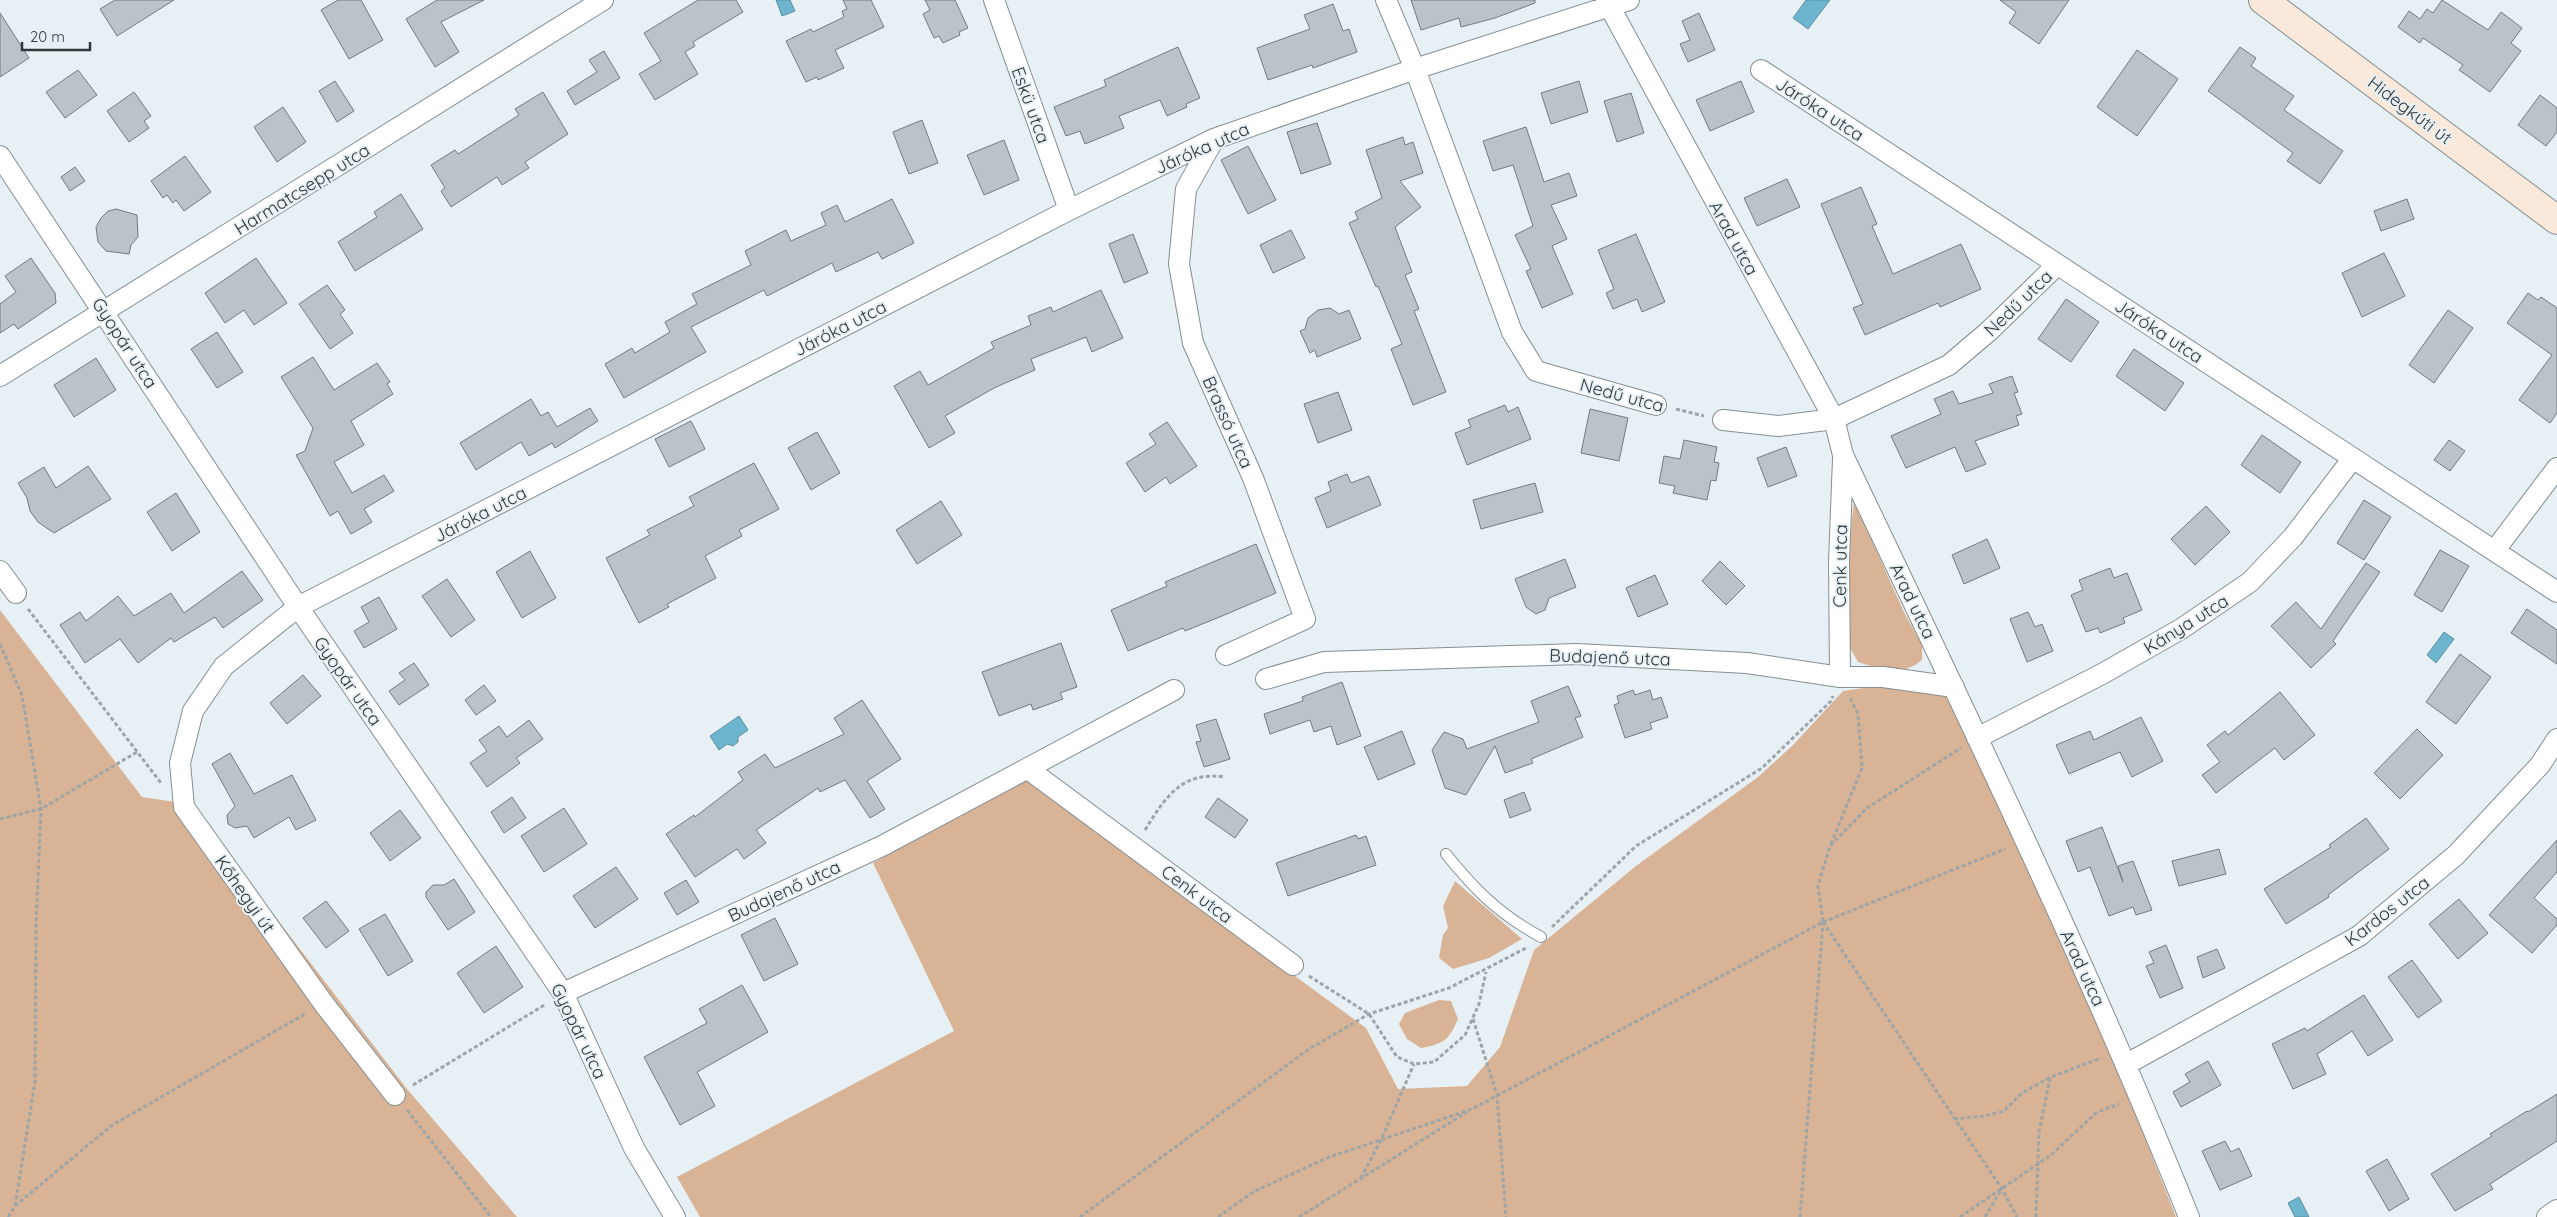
<svg xmlns="http://www.w3.org/2000/svg" width="2557" height="1217" viewBox="0 0 2557 1217" font-family="Quicksand,sans-serif">
<style>
.green{fill:#d9b395}
.water{fill:#6db5ce;stroke:#5c8fa1}
.building{fill:#bac4c8;stroke:#727b7e}
.lines{fill:none;stroke-linecap:round;stroke-linejoin:round}
.lane-casing{stroke:#858e92;stroke-width:12}
.street-casing{stroke:#858e92;stroke-width:22}
.secondary-casing{stroke:#858e92;stroke-width:30}
.path{stroke:#9da5a7;stroke-width:3;stroke-dasharray:4 2.5;stroke-linecap:butt}
.lane{stroke:#fff;stroke-width:10}
.street{stroke:#fff;stroke-width:20}
.secondary{stroke:#fae8da;stroke-width:28}
.labels{text-anchor:middle;dominant-baseline:central;stroke-width:4;stroke-linejoin:round;paint-order:stroke}
.street-label{font-size:18px;fill:#333738;stroke:#e7f1f5}
</style>
<rect width="100%" height="100%" fill="#e7f1f5"/>
<path class="green" d="M1854,501L1904,612L1922,645V660C1902,677 1881,669 1858,662L1849,646L1847,567Z
M0,610L142,797L189,804L407,1089L517,1217H0Z
M1878,686L1949,696L2120,1075L2176,1217H700L677,1177L954,1031L873,863L1027,780L1366,1028L1398,1089L1467,1086L1500,1047L1534,950L1636,866L1758,777L1793,745L1843,691Z
M1455,881L1522,939L1489,958L1453,969L1439,958L1443,935L1448,928L1443,906Z
M1439,1000L1451,1001L1458,1019C1449,1040 1444,1044 1421,1048L1407,1039L1399,1024L1405,1013Z"/>
<path class="water" d="M776,0H790L795,11L782,16Z
M1806,0H1830L1808,29L1793,18Z
M2444,632L2454,639L2436,663L2427,655Z
M739,716L748,730L738,737V742L733,746L727,744L719,750L710,736Z
M2299,1197L2309,1217H2295L2288,1203Z"/>
<path class="building" d="M115,0H174L117,36L100,9Z
M338,0H361L383,40L349,59L321,10Z
M437,0H484L441,22L459,52L435,67L406,19Z
M698,0H736L743,12L693,42L695,46L685,52L698,74L655,100L639,74L661,61L644,33Z
M843,0H871L884,27L835,50L844,68L818,80L817,77L806,82L786,41L811,29L813,32L844,17L842,11L847,9Z
M925,0H955L968,28L959,32L960,35L943,43L939,36L934,38L923,14L930,10Z
M1411,0H1535V3L1495,18L1461,27L1459,18L1421,30Z
M2000,0H2069L2039,44L2009,23L2016,12Z
M2442,0L2488,30L2501,12L2522,28L2511,43L2521,51L2490,92L2459,70L2463,65L2423,38L2420,43L2398,27L2409,11L2420,19L2427,9L2433,13Z
M1333,4L1343,31L1349,29L1357,52L1313,68L1312,65L1268,80L1257,48L1310,29L1304,15Z
M0,13L29,58L0,77Z
M1699,13L1715,50L1688,62L1680,44L1690,40L1682,21Z
M1178,47L1200,98L1186,104L1187,107L1167,116L1160,100L1119,116L1124,128L1085,144L1080,131L1066,136L1054,107L1106,86L1104,80Z
M2240,47L2256,58L2251,66L2294,96L2284,110L2343,151L2320,184L2287,161L2293,153L2208,91Z
M2137,50L2178,79L2137,136L2097,107Z
M604,51L620,78L575,105L567,91L597,72L589,60Z
M78,70L97,95L65,118L46,92Z
M335,81L354,111L337,122L319,91Z
M1579,81L1588,112L1551,124L1541,93Z
M1741,81L1754,112L1710,131L1696,100Z
M134,92L151,116L144,121L149,128L129,142L107,111Z
M543,92L568,134L525,162L529,168L502,185L497,177L451,207L441,191L445,188L431,165L455,150L458,154L519,115L515,109Z
M1631,93L1644,133L1617,142L1604,101Z
M2540,95L2557,108V132L2546,146L2518,125Z
M283,107L306,142L277,162L254,127Z
M922,120L938,163L909,174L893,132Z
M1317,123L1331,164L1301,174L1287,132Z
M1526,127L1544,182L1569,173L1577,196L1551,205L1567,239L1552,246L1573,294L1542,308L1526,271L1531,269L1515,235L1533,226L1513,165L1493,171L1483,141Z
M1403,137L1405,145L1413,142L1423,173L1400,181L1421,207L1395,227L1412,272L1405,275L1419,309L1414,311L1446,392L1413,405L1391,349L1402,344L1378,286L1376,287L1349,223L1358,219L1355,212L1382,198L1366,150Z
M1004,140L1019,180L984,195L967,155Z
M1248,146L1276,200L1248,214L1221,160Z
M185,156L211,192L184,211L176,200L173,203L167,195L163,198L151,181Z
M75,167L85,181L70,191L61,177Z
M1787,179L1800,207L1757,226L1744,198Z
M1861,187L1877,224L1872,226L1893,274L1961,244L1981,289L1940,307L1938,303L1865,335L1853,308L1863,304L1821,204Z
M401,194L423,229L355,271L338,242L377,217L374,212Z
M892,199L914,243L882,259L878,252L836,272L832,263L767,296L764,290L691,327L706,352L624,398L605,364L632,348L635,353L670,332L665,322L697,304L692,294L751,265L745,251L786,230L791,241L826,225L821,213L837,205L845,222Z
M2407,199L2414,219L2381,231L2374,211Z
M116,209L137,215L138,237L131,245L129,254L106,251L98,242L96,227L101,218L108,211Z
M1291,230L1305,258L1273,273L1260,245Z
M1133,234L1148,273L1124,283L1109,244Z
M1636,234L1665,302L1642,312L1637,299L1613,309L1606,293L1614,289L1598,250Z
M2384,253L2405,296L2362,317L2342,273Z
M31,258L55,293L56,303L18,329L14,324L0,333V304L16,292L5,276Z
M256,258L287,303L254,325L244,310L225,323L205,293Z
M327,285L345,310L340,314L353,333L330,349L299,304Z
M1101,290L1123,338L1092,352L1086,337L1031,359L1035,370L994,388L945,416L955,433L929,448L894,386L920,371L928,385L994,348L991,342L1031,325L1028,316L1051,307L1053,312Z
M2528,293L2538,300L2541,297L2557,308V413L2550,423L2519,400L2552,355L2507,323Z
M2066,299L2099,322L2071,362L2038,339Z
M1330,308L1339,314L1349,310L1361,339L1317,357L1315,350L1310,353L1300,331L1305,329L1308,318L1318,310Z
M2448,310L2473,328L2434,383L2409,365Z
M217,332L243,372L217,388L191,349Z
M2134,349L2184,383L2165,411L2116,376Z
M313,357L334,390L377,363L390,382L387,384L393,394L351,421L364,445L334,462L352,493L384,475L394,491L364,509L372,522L351,534L338,511L330,516L296,455L305,451L313,428L281,377Z
M96,358L116,390L74,417L54,385Z
M2012,376L2018,392L2014,393L2022,414L2016,416L2019,425L1975,441L1986,464L1966,472L1955,447L1906,468L1891,436L1941,414L1934,399L1953,391L1959,404L1993,393L1989,384Z
M1338,392L1352,430L1318,443L1304,404Z
M531,399L541,416L548,412L557,427L590,408L598,421L555,448L552,443L529,456L521,442L476,470L460,443Z
M1505,405L1508,412L1518,407L1531,439L1467,465L1455,433L1471,427L1468,420Z
M1590,409L1628,418L1619,461L1581,453Z
M691,421L705,449L669,467L655,439Z
M1167,422L1197,466L1170,484L1166,477L1145,492L1126,463L1156,444L1149,434Z
M817,432L840,473L811,490L788,448Z
M2262,435L2301,462L2280,493L2241,465Z
M1684,440L1717,447L1714,462L1719,463L1716,481L1711,480L1707,500L1673,493L1675,486L1659,483L1664,456L1680,459Z
M2449,440L2465,451L2450,471L2434,460Z
M1786,447L1797,476L1768,487L1757,458Z
M754,463L779,509L739,530L742,536L705,556L716,578L667,604L669,607L639,623L606,558L650,535L647,530L694,506L689,497Z
M88,466L111,499L54,533L38,522L30,511L27,498L18,483L44,467L56,488Z
M1347,474L1351,483L1369,476L1381,505L1327,528L1315,498L1331,491L1328,482Z
M1535,483L1543,512L1481,529L1473,500Z
M176,493L200,532L172,551L147,512Z
M2364,500L2391,517L2364,560L2337,543Z
M941,501L962,535L917,564L896,530Z
M2206,506L2230,532L2195,565L2171,539Z
M1987,539L2000,568L1964,584L1952,555Z
M1256,544L1276,593L1222,616L1185,631L1183,628L1128,651L1111,610L1167,586L1165,582Z
M2440,550L2469,566L2442,612L2414,595Z
M530,551L556,598L522,618L496,572Z
M1565,559L1576,587L1549,598L1545,610L1536,614L1526,607L1515,579Z
M1720,561L1745,586L1726,605L1702,581Z
M2366,563L2380,572L2333,641L2336,644L2311,668L2271,626L2296,602L2321,629Z
M2110,568L2114,578L2127,573L2142,610L2123,618L2125,623L2100,633L2098,628L2086,632L2071,595L2083,590L2079,580Z
M242,571L263,600L223,628L215,617L174,642L171,638L138,663L120,639L85,663L60,625L80,612L86,621L118,596L134,616L171,593L184,613Z
M1655,575L1668,604L1638,617L1626,588Z
M447,579L475,620L451,637L422,596Z
M379,597L397,629L364,648L354,631L369,622L361,607Z
M2527,609L2557,630V664L2511,633Z
M2028,612L2035,627L2042,624L2053,651L2027,662L2010,619Z
M1061,643L1077,687L1060,693L1063,699L1033,710L1031,704L999,716L982,672Z
M2460,654L2491,677L2456,724L2426,702Z
M414,663L429,685L399,705L389,691L405,680L399,673Z
M303,675L321,696L287,724L270,703Z
M1342,682L1361,736L1337,745L1331,726L1314,732L1310,720L1270,734L1264,714L1303,701L1302,697Z
M484,685L496,701L476,715L465,700Z
M1568,686L1581,716L1575,718L1583,737L1531,759L1533,763L1505,773L1495,746L1466,795L1445,788L1432,750L1444,732L1463,739L1467,749L1539,722L1531,701Z
M1633,690L1635,695L1650,690L1653,700L1661,697L1668,717L1650,723L1652,729L1625,738L1614,705L1619,703L1617,696Z
M2280,692L2315,735L2284,760L2275,748L2216,793L2202,775L2220,762L2207,745L2225,731L2228,735Z
M862,700L901,759L867,781L885,809L870,818L845,780L820,792L818,788L756,830L766,843L744,859L737,849L695,877L666,834L694,815L695,817L743,780L738,772L765,754L775,768L844,734L834,718Z
M2141,717L2163,761L2132,777L2120,752L2069,774L2056,745L2090,731L2094,740Z
M1216,719L1230,759L1204,767L1196,742L1201,741L1196,725Z
M529,720L543,739L516,758L520,763L487,787L470,763L487,751L479,740L499,726L507,737Z
M2417,729L2443,755L2400,799L2374,773Z
M1402,731L1415,764L1378,780L1364,747Z
M230,753L254,794L292,775L316,820L296,830L289,817L254,838L247,826L235,828L228,824L227,815L235,806L212,764Z
M1524,792L1531,810L1510,818L1504,800Z
M512,797L526,818L504,833L491,812Z
M1218,798L1248,820L1235,838L1205,817Z
M564,808L587,844L544,872L521,836Z
M400,810L421,838L390,861L370,833Z
M2366,818L2389,849L2328,895L2329,897L2286,924L2264,889L2331,847L2329,845Z
M2102,827L2123,882L2118,866L2133,861L2152,910L2136,915L2133,907L2109,916L2090,867L2078,872L2066,841Z
M1356,835L1358,839L1366,836L1376,865L1288,896L1276,863Z
M2557,840V872L2534,898L2557,919V925L2532,953L2489,915Z
M2219,849L2226,874L2179,886L2172,861Z
M616,867L638,899L595,928L573,896Z
M454,879L475,912L448,930L426,897V892L433,885H444Z
M686,880L699,902L677,915L664,893Z
M2459,899L2488,933L2458,959L2429,924Z
M326,901L349,931L326,948L303,918Z
M385,914L413,961L388,976L359,929Z
M775,918L798,964L764,981L741,935Z
M2166,945L2183,988L2160,998L2146,966L2154,963L2149,952Z
M496,946L523,987L484,1013L457,973Z
M2217,949L2225,968L2203,978L2197,957Z
M2412,960L2442,1001L2418,1018L2388,977Z
M742,985L768,1032L697,1072L715,1106L680,1125L644,1057L707,1023L699,1009Z
M2364,995L2393,1040L2368,1056L2352,1031L2317,1054L2326,1074L2293,1089L2272,1044L2305,1028L2307,1031Z
M2208,1061L2221,1085L2181,1107L2173,1092L2190,1082L2185,1074Z
M2557,1094V1141L2490,1184L2493,1189L2455,1211L2431,1174L2492,1136L2490,1134L2527,1111L2528,1112Z
M2225,1141L2231,1152L2239,1148L2252,1176L2220,1190L2202,1151Z
M2387,1159L2409,1199L2389,1211L2366,1171Z"/>
<g class="lines">
<defs>
<path id="lane" d="M1446,854C1476,891 1499,914 1541,937"/>
<path id="street" d="M994,0L1069,210
M1386,0L1415,69L1512,332L1536,371L1656,405
M1606,0L1834,419L1843,455C1963,707 2085,958 2189,1217
M1761,70L2557,592
M1214,139L1186,189L1179,264L1193,343L1253,478L1305,619L1226,655
M0,156L298,607L563,993L634,1148L675,1217
M0,376L603,0
M1723,420L1778,426L1834,419L1949,365L1989,331L2057,265
M2495,550L2557,468
M0,571L16,593
M1840,677L1839,561L1843,459
M1266,679L1324,662L1577,654L1747,663L1840,677H1883L1954,687
M1977,738L2102,674L2181,629L2250,582L2293,537L2353,458
M1028,769L1293,965
M563,993L882,846L1174,690
M2127,1064L2359,936L2456,855L2540,765L2557,739
M395,1095L324,1004L184,807L180,763L193,711L224,666L298,607L1069,210L1214,139L1415,69L1629,0
M2547,1217L2557,1210"/>
<path id="secondary" d="M2263,0L2557,220"/>
</defs>
<use href="#lane" class="lane-casing"/>
<use href="#street" class="street-casing"/>
<use href="#secondary" class="secondary-casing"/>
<path class="path" d="M1676,409L1704,416
M28,609L161,783
M0,644L22,695L41,809L36,925L35,1082L15,1206
M0,819L41,809L137,752
M1145,830C1166,796 1182,771 1225,777
M1831,844L1862,768L1858,714L1850,698
M1823,922L2002,1189L2017,1217
M1823,922L2005,849
M1552,927L1636,846L1762,768L1831,701L1833,696
M1309,976L1369,1014L1397,1057L1414,1064L1434,1062L1465,1035L1479,1004L1486,972
M1473,1019L1497,1095L1506,1217
M413,1085L546,1004
M407,1110L491,1217
M1954,1119L1985,1116L2004,1111L2022,1093L2051,1077L2101,1058
M1361,1178L1381,1140L1414,1064
M8,1217L15,1206L111,1126L305,1014
M1080,1217L1309,1049L1369,1014L1449,988L1528,947
M1218,1217L1255,1191L1327,1158L1472,1109L1823,922L1818,886L1830,846L1867,808L1961,748
M1299,1217L1467,1112
M1800,1217L1823,922
M1960,1217L2051,1155L2097,1112L2119,1104
M1985,1217L2001,1190
M2036,1217L2039,1132L2050,1078"/>
<use href="#lane" class="lane"/>
<use href="#street" class="street"/>
<use href="#secondary" class="secondary"/>
</g>
<g class="labels">
<g class="street-label">
<text transform="translate(1031 105) rotate(70)">Eskü utca</text>
<text transform="translate(1820 109) rotate(33)">Járóka utca</text>
<text transform="translate(2410 110) rotate(37)">Hidegkúti út</text>
<text transform="translate(1202 148) rotate(-24)">Járóka utca</text>
<text transform="translate(302 189) rotate(-32)">Harmatcsepp utca</text>
<text transform="translate(1734 238) rotate(61)">Arad utca</text>
<text transform="translate(2018 303) rotate(-44)">Nedű utca</text>
<text transform="translate(840 328) rotate(-27)">Járóka utca</text>
<text transform="translate(2159 331) rotate(33)">Járóka utca</text>
<text transform="translate(125 343) rotate(57)">Gyopár utca</text>
<text transform="translate(1622 395) rotate(15)">Nedű utca</text>
<text transform="translate(1228 422) rotate(66)">Brassó utca</text>
<text transform="translate(480 514) rotate(-27)">Járóka utca</text>
<text transform="translate(1840 566) rotate(-89)">Cenk utca</text>
<text transform="translate(1913 601) rotate(64)">Arad utca</text>
<text transform="translate(2186 624) rotate(-32)">Kánya utca</text>
<text transform="translate(1610 657) rotate(2)">Budajenő utca</text>
<text transform="translate(348 681) rotate(55)">Gyopár utca</text>
<text transform="translate(784 891) rotate(-25)">Budajenő utca</text>
<text transform="translate(245 894) rotate(55)">Kőhegyi út</text>
<text transform="translate(1197 894) rotate(37)">Cenk utca</text>
<text transform="translate(2387 911) rotate(-38)">Kardos utca</text>
<text transform="translate(2083 968) rotate(65)">Arad utca</text>
<text transform="translate(579 1031) rotate(64)">Gyopár utca</text>
</g>
</g>
<path d="M22 42v8h68v-8" fill="none" stroke="#333738" stroke-width="2.5"/>
<text x="30" y="42" font-size="15" fill="#333738" stroke="#e7f1f5" stroke-width="4" paint-order="stroke">20 m</text>
</svg>
